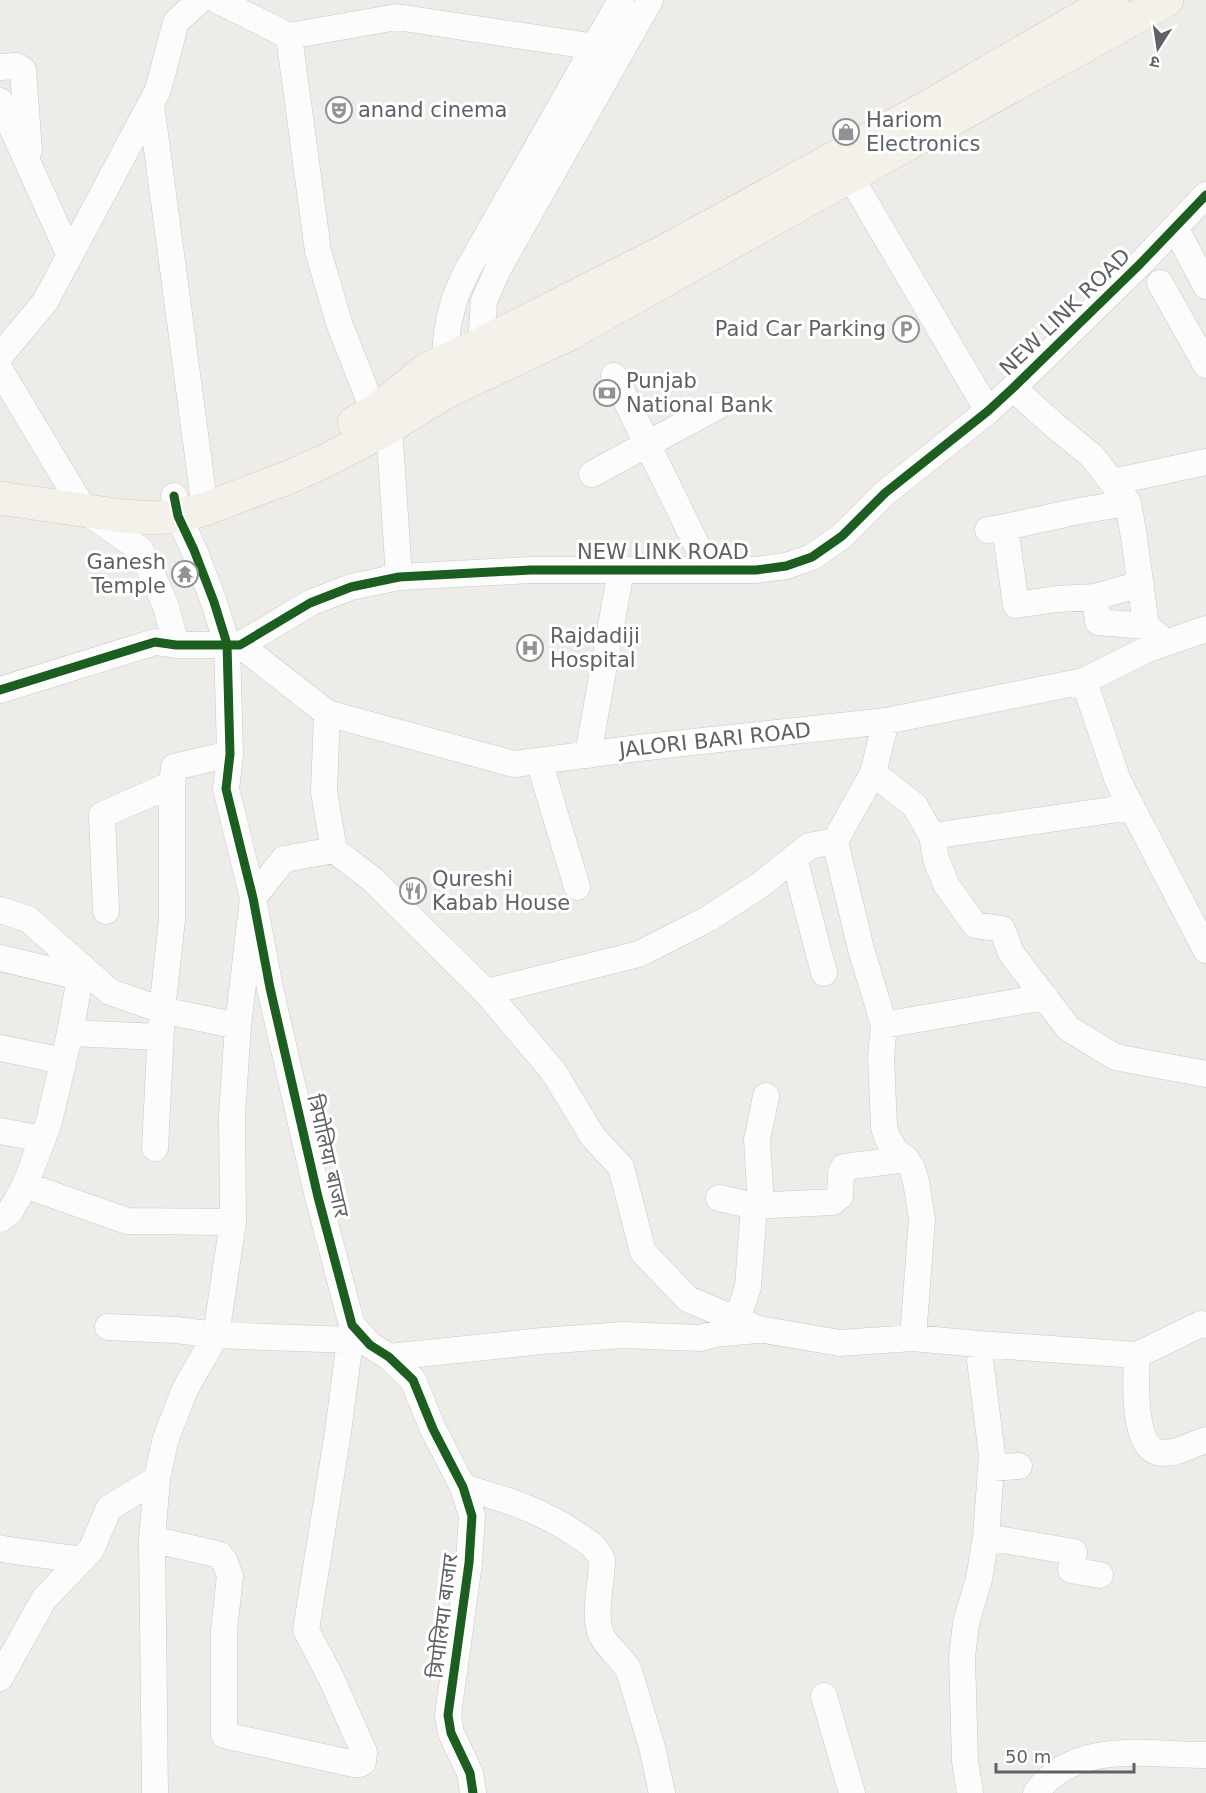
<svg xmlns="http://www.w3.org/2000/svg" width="1206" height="1793" viewBox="0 0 1206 1793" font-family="'DejaVu Sans','Noto Sans Devanagari',sans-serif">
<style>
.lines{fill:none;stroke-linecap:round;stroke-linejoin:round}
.minor-casing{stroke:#c7c8c8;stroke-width:27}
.major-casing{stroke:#d4ccb8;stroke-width:34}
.minor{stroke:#fcfcfc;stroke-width:26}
.major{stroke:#f3f1e9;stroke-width:33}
.cycleway-casing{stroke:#fff;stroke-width:13}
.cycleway{stroke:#1b5e20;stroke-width:9}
.labels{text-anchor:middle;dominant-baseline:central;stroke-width:6;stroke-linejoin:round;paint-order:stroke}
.poi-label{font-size:21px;fill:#5e6266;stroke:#fff;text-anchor:start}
.street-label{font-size:21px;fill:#5e6266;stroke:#fff}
</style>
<rect width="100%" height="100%" fill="#edece8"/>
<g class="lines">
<defs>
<path id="minor" d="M217,0L289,36L397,17L609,49
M289,36L318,251L339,323L374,412L382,427
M0,67L17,66L23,70L29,151
M0,101L70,256
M151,104L205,509
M850,176L988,411
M1175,227L1206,286
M1160,283L1206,365
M0,356L45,302L158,90L176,22L200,0
M482,358L481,344L484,301L498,269L650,0
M0,370L84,510L140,549L166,606L176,645
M614,376L709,570
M446,377C444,353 446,328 453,305C456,292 463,280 468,269L621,0
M1013,388L1054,425L1092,456L1128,503L1134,537L1146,626
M389,426L399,577
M592,474L718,406
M1112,482L1206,462
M174,496L178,516L194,550L214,602L227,644L230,754L226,789L253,898L270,988L318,1197L352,1325L370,1345L389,1357L413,1380L433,1429L463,1487L472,1516L469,1563L448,1715L451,1733L470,1773L473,1793
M1005,527L1079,511L1128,503
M988,530L1005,527L1016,605L1057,599L1095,597
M1141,584L1095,597L1098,622L1146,626L1158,636
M240,645L327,713L514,764L647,747L886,721L1084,681L1148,649L1206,629
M1084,681L1118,781L1206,950
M0,690L155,642L176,645H240L310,603L351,587L399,577L531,570H756L786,566L812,557L842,536L885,493L988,411L1013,388L1140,264L1206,195
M327,713L324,792L334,850L372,879L486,992L553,1071L593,1137L621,1167L643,1252L688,1299L758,1329L840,1343L913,1338L978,1344L1137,1355L1201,1324L1206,1325
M886,721L873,773L915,806L932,836L936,859L947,886L975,925L1002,929L1011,953L1068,1028L1115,1057L1206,1074
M588,755L621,570
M539,761L577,887
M932,836L1132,807
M835,841L861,949L884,1025L881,1057L884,1127L887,1137L896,1152L906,1159L912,1168L916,1181L922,1219L913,1338
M794,858L824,973
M0,910L28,919L110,992L162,1010L238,1026
M106,911L102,815L172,784
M0,958L80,977
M486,992L639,954L708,919L760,885L809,846L835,841L873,773
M884,1025L1045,997
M70,1033L160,1037
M0,1048L63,1061
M0,1131L43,1139
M155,1148L162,1010L172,920V784L174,767L230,754
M25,1185L127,1221L233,1222
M719,1198L754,1206L833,1202L840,1196L841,1172L844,1167L906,1159
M761,1205L757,1140L766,1096
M0,1219L10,1212L25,1185L49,1122L70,1033L82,966
M737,1320L748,1287L754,1206
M108,1327L176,1330L216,1335L350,1340
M1137,1355C1136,1375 1132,1446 1157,1452C1173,1456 1191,1445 1206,1440
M389,1357L542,1341L623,1335L700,1338L714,1334L757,1330
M992,1468L1019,1466
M463,1487C506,1500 537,1508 576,1534C587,1541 597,1547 602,1560C602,1581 593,1615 601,1634C605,1646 622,1657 629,1671L652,1747L662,1793
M986,1537L1074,1552L1071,1570L1100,1575
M152,1539L220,1555L225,1562L230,1576L224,1630V1735L354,1764H360L363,1762L364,1752L331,1678L306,1630L338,1432L352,1325
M0,1548L8,1550L82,1560
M0,1678L44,1599L91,1550L109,1508L157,1479
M824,1696L852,1793
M155,1793L152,1539L157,1479L165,1441L185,1389L216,1335L233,1222L232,1114L238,1026L253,898L284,859L334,850
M970,1793L965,1761L962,1657L966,1623L979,1579L986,1537L992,1455L978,1344
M1036,1793C1074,1739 1149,1755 1206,1755"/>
<path id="major" d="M354,423L374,412L426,370L481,344L667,250L933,104L1112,0
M0,498L122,516L154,518L178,516L205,509L287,478L327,460L384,430L446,392L569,334L850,176L1167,0"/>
</defs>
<use href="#minor" class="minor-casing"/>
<use href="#major" class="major-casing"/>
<use href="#minor" class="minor"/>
<use href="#major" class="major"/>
<defs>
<path id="cycleway" d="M174,496L178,516L194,550L214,602L227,644L230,754L226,789L253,898L270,988L318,1197L352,1325L370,1345L389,1357L413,1380L433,1429L463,1487L472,1516L469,1563L448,1715L451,1733L470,1773L473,1793
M0,690L155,642L176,645H240L310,603L351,587L399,577L531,570H756L786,566L812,557L842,536L885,493L988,411L1013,388L1140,264L1206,195"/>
</defs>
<use href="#cycleway" class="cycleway-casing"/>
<use href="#cycleway" class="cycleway"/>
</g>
<defs>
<symbol id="theatre-ring" viewBox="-11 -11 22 22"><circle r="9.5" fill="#fff" stroke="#909294" stroke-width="1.5"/><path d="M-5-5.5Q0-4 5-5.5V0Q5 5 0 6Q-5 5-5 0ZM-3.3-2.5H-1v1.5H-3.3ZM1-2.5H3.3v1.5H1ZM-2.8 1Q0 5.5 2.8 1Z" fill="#909294"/></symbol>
<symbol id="shop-ring" viewBox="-11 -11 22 22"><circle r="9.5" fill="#fff" stroke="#909294" stroke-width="1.5"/><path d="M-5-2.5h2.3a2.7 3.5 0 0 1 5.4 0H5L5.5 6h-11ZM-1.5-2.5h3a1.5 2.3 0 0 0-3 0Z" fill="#909294"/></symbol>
<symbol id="parking-ring" viewBox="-11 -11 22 22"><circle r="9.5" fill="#fff" stroke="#909294" stroke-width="1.5"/><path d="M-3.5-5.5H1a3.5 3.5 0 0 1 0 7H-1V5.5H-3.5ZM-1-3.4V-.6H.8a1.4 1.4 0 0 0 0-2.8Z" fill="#909294"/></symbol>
<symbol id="bank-ring" viewBox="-11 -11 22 22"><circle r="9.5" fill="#fff" stroke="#909294" stroke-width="1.5"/><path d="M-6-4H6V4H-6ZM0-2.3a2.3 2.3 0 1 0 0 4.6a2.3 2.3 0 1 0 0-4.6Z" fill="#909294"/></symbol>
<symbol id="temple-ring" viewBox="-11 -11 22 22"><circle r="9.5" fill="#fff" stroke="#909294" stroke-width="1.5"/><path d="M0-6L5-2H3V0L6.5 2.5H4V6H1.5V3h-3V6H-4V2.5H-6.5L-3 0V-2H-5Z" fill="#909294"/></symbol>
<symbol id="hospital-ring" viewBox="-11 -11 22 22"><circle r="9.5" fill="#fff" stroke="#909294" stroke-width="1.5"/><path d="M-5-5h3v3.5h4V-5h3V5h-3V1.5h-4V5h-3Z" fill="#909294"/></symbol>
<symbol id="restaurant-ring" viewBox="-11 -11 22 22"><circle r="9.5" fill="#fff" stroke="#909294" stroke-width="1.5"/><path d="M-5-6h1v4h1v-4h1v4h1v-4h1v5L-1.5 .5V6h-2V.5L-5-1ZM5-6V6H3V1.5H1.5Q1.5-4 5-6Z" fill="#909294"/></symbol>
</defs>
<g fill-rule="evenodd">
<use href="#theatre-ring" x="324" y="95" width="30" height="30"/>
<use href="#shop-ring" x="831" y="117" width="30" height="30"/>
<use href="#parking-ring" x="891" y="314" width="30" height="30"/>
<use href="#bank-ring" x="592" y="378" width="30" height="30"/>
<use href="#temple-ring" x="170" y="559" width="30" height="30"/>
<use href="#hospital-ring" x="515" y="633" width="30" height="30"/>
<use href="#restaurant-ring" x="398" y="876" width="30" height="30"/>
</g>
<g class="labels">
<g class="poi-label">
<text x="358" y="110">anand cinema</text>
<text x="866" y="120">Hariom<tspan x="866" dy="24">Electronics</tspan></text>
<text x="886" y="329" text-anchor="end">Paid Car Parking</text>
<text x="626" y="381">Punjab<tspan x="626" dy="24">National Bank</tspan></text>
<text x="166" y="562" text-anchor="end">Ganesh<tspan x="166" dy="24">Temple</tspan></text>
<text x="550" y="636">Rajdadiji<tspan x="550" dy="24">Hospital</tspan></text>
<text x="432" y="879">Qureshi<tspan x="432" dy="24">Kabab House</tspan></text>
</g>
<g class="street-label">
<text transform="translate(1065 312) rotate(-44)">NEW LINK ROAD</text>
<text x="663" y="552">NEW LINK ROAD</text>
<text transform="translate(715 740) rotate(-6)">JALORI BARI ROAD</text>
<text transform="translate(328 1156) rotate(77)">त्रिपोलिया बाजार</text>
<text transform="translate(443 1616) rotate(-83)">त्रिपोलिया बाजार</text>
</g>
</g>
<g transform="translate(1158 48) rotate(192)" stroke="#ffffff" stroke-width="4.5" paint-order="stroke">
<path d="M0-4.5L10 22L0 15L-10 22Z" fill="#5e6266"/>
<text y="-9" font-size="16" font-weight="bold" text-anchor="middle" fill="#5e6266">उ</text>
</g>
<path d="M996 1763v9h138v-9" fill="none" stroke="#5e6266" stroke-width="3"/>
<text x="1005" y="1763" font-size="18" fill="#5e6266" stroke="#ffffff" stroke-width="4.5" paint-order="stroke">50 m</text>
</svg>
